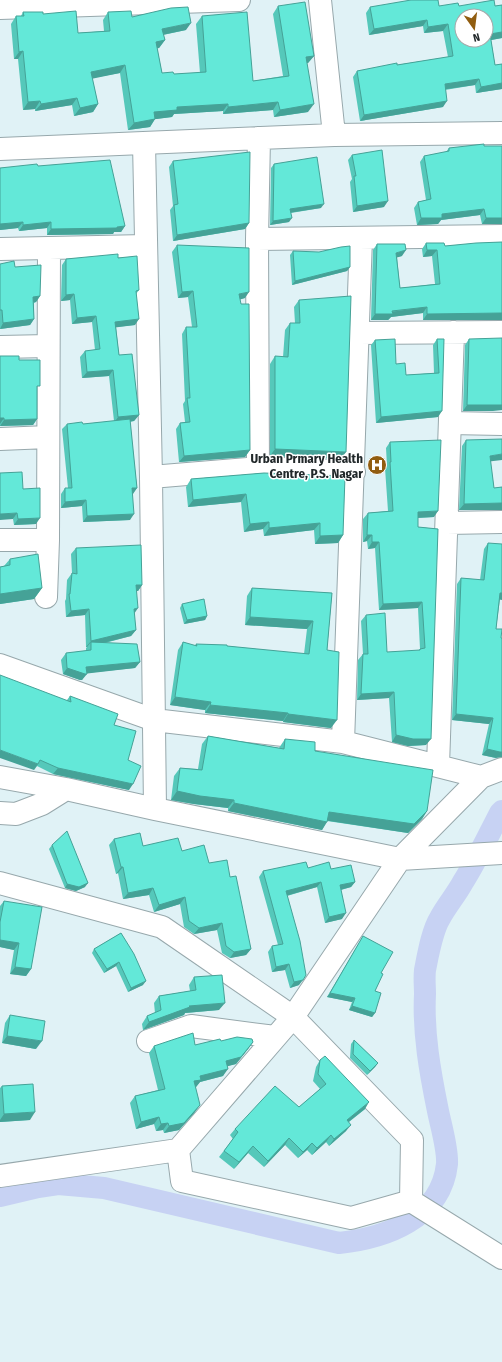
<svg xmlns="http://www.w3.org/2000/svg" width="502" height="1362" viewBox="0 0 502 1362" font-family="'Fira Sans Condensed',sans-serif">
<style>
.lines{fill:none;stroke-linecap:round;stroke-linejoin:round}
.canal{stroke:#c7d2f3;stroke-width:22}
.minor-casing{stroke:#97a8ac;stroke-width:24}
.minor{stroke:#fff;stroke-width:22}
.wall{fill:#55c8ba}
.shaded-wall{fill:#45a297}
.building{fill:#63e8d8;stroke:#45a297;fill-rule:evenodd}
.labels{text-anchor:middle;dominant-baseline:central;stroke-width:3;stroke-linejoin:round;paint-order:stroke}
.poi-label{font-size:13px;font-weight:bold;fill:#21282a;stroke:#fff;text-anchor:end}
</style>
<rect width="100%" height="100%" fill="#e0f2f6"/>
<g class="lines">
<path class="canal" d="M0,1196L38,1187L58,1184L104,1188L339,1243C385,1238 441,1219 447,1164C448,1149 441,1126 438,1111C430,1072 423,1033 425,994C425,986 424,978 425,970C428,955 432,931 440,918C447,905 456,895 463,882C477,860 488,836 500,813L502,811"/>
<defs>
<path id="minor" d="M0,8L239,0
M334,135L502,133
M259,138L257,239L502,236
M144,143L151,477
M0,149L334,135L320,0
M0,249L146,246
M358,333L502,332
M0,347L48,346
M450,423L502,424
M0,439L48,437
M258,468L354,472
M447,523L502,522
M0,540H48L49,248
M46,597L48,540
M0,665L154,720L343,742L361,238
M343,742L481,777
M438,766L453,332
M0,777L66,789L155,809L400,859L502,853
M155,809L151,477L258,468L257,239
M0,813L16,814L42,804L66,789
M0,883L162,927L293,1017L412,1140L411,1201L351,1218L182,1181L178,1150
M148,1041L191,1026L275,1037
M0,1176L178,1150L293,1017L400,859L481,777L502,769
M411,1201L502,1258"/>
</defs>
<use href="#minor" class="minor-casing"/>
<use href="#minor" class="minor"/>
</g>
<path class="wall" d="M502,5V38L491,40L495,65L502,64V89L476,93L475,85L445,90L443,107L360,121L353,77L357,71L448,57L443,31L424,33L423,26L369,35L366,13L370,7L439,6H495Z
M278,6L314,56L308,63H307L308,112L274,117L273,110L223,114V111L174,114L172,117L155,119L150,127L128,130L120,73L92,78L98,104L93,112L74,116L72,105L35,111V109L23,110L18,59H14L11,24L16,16H21L23,12L43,14L78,33L104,31L103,20L108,12L132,17L186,30L163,35L165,40L159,48H157L162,73L174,74L200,73L196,24L202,16L253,81L283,76L273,14Z
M484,146L502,224H482L480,215L441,220L438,224L417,225L414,208L418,202L426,200L420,162L424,156L446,152L449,148Z
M352,155L384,207L353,212L350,182L352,179L348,160Z
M173,161L249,223L245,229L173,241L170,210L173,206L169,167Z
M274,164L321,208L291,213L289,222L270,225L271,168Z
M38,166L125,226L121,232H114L113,234L47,235V228L19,231L18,228L0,230V168Z
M502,242V320H423V313L391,317L388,320H371L373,250L377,244L402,256L397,257L400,288L435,284L432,256L423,257L422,249L426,243L445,246Z
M177,245L245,298L240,299L250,450L245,457L179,462L176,429L180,423L185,422L183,404L185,401L182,334L186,327H192L188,297L178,298L172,252Z
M293,251L350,267L347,271L292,285L290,255Z
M118,258L139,290L136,294L135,325L116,327L119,355L139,415L134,421L130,422L137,488L132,494L130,520L83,522L82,506L61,508V494L65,488H68L62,429L67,424H83L114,421L109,376L82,378L80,357L85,351L95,350L92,322L72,324L70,300L61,301L62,265L66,259Z
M0,264L15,267L40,296L36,302L34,303V319L30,325L0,329Z
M299,300L341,459L270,456V364L275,356L283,357L285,330L290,323H295L294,307Z
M437,339H444L438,417L376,423L371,345L375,340L406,375L434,373L433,345Z
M469,339L493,411H463L465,345Z
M0,356L19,360L37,390V419L33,425L0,426Z
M466,440L490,461L494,488L502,487V510H459L462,446Z
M390,442L434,517L418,518V527L438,529L426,745L408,746L392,742L389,698L357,700L358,660L363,654L361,621L366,615L387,652L418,651L420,649L418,608L379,610L375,548L368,549L367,541L363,542V519L368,513L388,511L385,468L387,466L386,448Z
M264,473L343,535L338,543L315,544L314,530L264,536L263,529L244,532L241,502L188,507L186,487L191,479Z
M23,489L36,524L14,525L13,519Z
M488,543L500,599L496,629L501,638L496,758L482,755L489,724L452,720L457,584L461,578L480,580L484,549Z
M76,548L142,585L138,591H136L134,614L136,630L131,636L105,643L140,662L135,668L86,673L82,680H80L63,674L61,660L66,653L86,651V648L87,647H86L85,615L66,617L65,601L66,599L67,580L72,573L71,554Z
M10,559L42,588L34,599L0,604V567L4,566Z
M252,588L332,593L327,650L331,728L283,722V721L205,713V710L170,705L178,650L183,642L195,646L196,644L227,646L304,654L307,629L245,625L247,596Z
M182,604L207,616L205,620L184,624L180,608Z
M70,696L114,725L128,760L129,790L53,774L37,766L34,770L67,700Z
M208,736L279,748L285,739L315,751L427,811L422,819L408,833L327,821L322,830L228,811V808L194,804L171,800L174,776L180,768L198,769L202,744Z
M114,839L143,846L182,851L209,863L230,877L251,949L246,955L230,958L222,953L217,930L194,934L184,927L180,904L154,912L149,895L123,899L118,873L116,874L109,845Z
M52,845L85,887L76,891L65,888L49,849Z
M308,868L331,869L355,882L351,887L341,890L342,919L325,923L317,887L287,896L299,985L290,988L285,970L272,972L268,952L272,946L278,945L259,877L263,871Z
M4,901L31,969L26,976L10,974L14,950L0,947V906Z
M121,933L143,985L128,992L116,966L104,973L92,953L94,949Z
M363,936L381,973L375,991V1013L372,1017L349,1010L352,1002L327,997Z
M194,977L219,1010L185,1013L184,1015L143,1030L142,1024L147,1016L155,1013L154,1003L159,996L190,991L189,985Z
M10,1015L36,1049L2,1043L5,1023Z
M354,1040L378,1063L375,1067L367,1075L350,1058L351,1044Z
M221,1041L253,1042L248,1049L236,1064L227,1066L223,1076L200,1082L196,1087L195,1112L179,1130L164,1133L163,1130L156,1131L154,1124L136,1129L130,1103L135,1096L158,1090L149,1053L154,1046L195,1045Z
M320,1060L365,1109L349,1122L346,1131L329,1146L326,1142L312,1155L307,1150L298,1158L285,1145L264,1167L248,1153L234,1169L219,1157L233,1139L230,1135L235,1129L299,1107L320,1089L313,1081L316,1067Z
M2,1086L30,1120L0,1122V1088Z"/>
<path class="shaded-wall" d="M427,20L423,26L369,35L374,29Z
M191,23L186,30L157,36L162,29Z
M448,24L443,31L424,33L428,27Z
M502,32V38L486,41L490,34Z
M165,40L159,48L150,50L156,42Z
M23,51L18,59H14L19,52Z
M314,56L308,63L301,64L306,57Z
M125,65L120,73L86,80L91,72Z
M479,79L475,85L440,90L445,84Z
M502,83V89L476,93L481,87Z
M77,98L72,105L35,111L41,104Z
M40,101L35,109L23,110L28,102Z
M447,101L443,107L360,121L364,115Z
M278,102L273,110L223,114L228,107Z
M98,104L93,112L74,116L80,108Z
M228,104L223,111L174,114L172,117L149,120L154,112L177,107Z
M314,104L308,112L274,117L280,110Z
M155,119L150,127L128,130L134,123Z
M388,201L384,207L353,212L357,206Z
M324,204L321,208L288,213L290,209Z
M484,209L480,215L441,220L438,224L417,225L421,218L442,214Z
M292,218L289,222L270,225L273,221Z
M486,218H502V224H482Z
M23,222L18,228L0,230V224Z
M51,222L47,228L19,231L23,225Z
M249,223L245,229L173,241L177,235Z
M125,226L121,232H114L113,234L47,235L51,229L117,227Z
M406,250L402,256L392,259L396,253Z
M427,250H437L432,256L423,257Z
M350,267L347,271L292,285L295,281Z
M193,291L188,297L178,298L182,292Z
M249,292L245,298L235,301L239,294Z
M74,294L70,300L61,301L66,295Z
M40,296L36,302L29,303L33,297Z
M427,307L423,313L391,317L388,320H371L375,314Z
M502,313V320H423L427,314Z
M96,316L92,322L72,324L77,318Z
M34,319L30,325L0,329L3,323Z
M139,319L135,325L111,328L115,322Z
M113,370L109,376L82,378L87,372Z
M467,405H502V410L493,411H463Z
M442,411L438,417L376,423L381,417Z
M139,415L134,421L114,423L118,417Z
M0,418H4L0,424Z
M37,419L33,425L0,426L4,420Z
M275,449L346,452L341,459L270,456Z
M250,450L245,457L179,462L184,456Z
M502,454V460L485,462L490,456Z
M132,488H137L133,494H128Z
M246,494L241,502L188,507L193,500Z
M86,500L82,506L61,508L65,502Z
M502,503V510H459L464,504Z
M438,511L434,517L414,518L418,512Z
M17,513L13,519L0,520V514Z
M134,514L130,520L83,522L87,516Z
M40,518L36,524L14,525L18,519Z
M269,522L263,529L244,532L250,524Z
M320,523L314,530L264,536L269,528Z
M343,535L338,543L315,544L320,536Z
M367,535H372L367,541L363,542Z
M372,542H379L375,548L368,549Z
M136,585H142L138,591H131Z
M42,588L34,599L0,604V594Z
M500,593H502V600L496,599Z
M422,602L418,608L379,610L383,604Z
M138,608L134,614V609Z
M89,609L85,615L66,617L71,611Z
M207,616L205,620L184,624L187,620Z
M250,617L313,621L307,629L245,625Z
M136,630L131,636L91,646V642L87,647H86L91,641Z
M140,662L135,668L83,674H87L82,680H80L63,674L67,668L86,667Z
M394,692L389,698L357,700L361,694Z
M175,697L211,702L205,710L170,705Z
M210,705L288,713L283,721L205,713Z
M288,714L337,720L331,728L283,722Z
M456,714L493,718L489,724L452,720Z
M396,735L431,739L426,745L408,746L392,742Z
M487,749L502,752V757L496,758L482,755Z
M0,750L38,764L34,770L0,758Z
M58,768L133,784L129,790L53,774Z
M177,791L234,800L228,808L194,804L171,800Z
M234,803L327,822L322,830L228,811Z
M427,811L422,819L408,833L323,820L329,812Z
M121,867H123L118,873L116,874Z
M321,882L317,887L282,897L286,891Z
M355,882L351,887L336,891L340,885Z
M88,883L85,887L76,891L65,888L67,884Z
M153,888L149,895L123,899L128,893Z
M185,897L180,904L154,912L159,905Z
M346,913L342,919L325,923L329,917Z
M222,923L217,930L194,934L199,928Z
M0,940L19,943L14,950L0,947Z
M251,949L246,955L230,958L234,952Z
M119,962L116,966L104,973L107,969Z
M289,964L285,970L272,972L276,967Z
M15,967L31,969L26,976L10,974Z
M303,980L299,985L290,988L294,982Z
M146,981L143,985L128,992L131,988Z
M330,993L355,998L352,1002L327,997Z
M225,1003L219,1010L185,1013L184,1015L143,1030L149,1022L189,1006Z
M352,1006L375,1013L372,1017L349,1010Z
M7,1036L42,1041L36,1049L2,1043Z
M253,1042L248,1049L236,1064L221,1068L226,1061Z
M378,1063L375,1067L367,1075L370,1071Z
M228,1069L223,1076L200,1082L196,1087L189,1088L194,1081L200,1076Z
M369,1102L365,1109L342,1127L347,1120Z
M200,1105L195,1112L179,1130L164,1133L169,1126Z
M35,1112L30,1120L0,1122V1120L4,1114Z
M159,1117L154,1124L136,1129L141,1122Z
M168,1123L163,1130L156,1131L161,1124Z
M351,1125L346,1131L329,1146L334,1139Z
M331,1135L326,1142L312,1155L317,1148Z
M289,1138L285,1145L264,1167L268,1161Z
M312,1143L307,1150L298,1158L303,1152Z
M253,1146L248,1153L234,1169L239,1162Z"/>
<path class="building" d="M411,0H438L439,6L458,3L459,6L494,0L495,6L502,5V32L490,34L495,65L502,64V83L481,87L479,79L445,84L447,101L364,115L357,71L397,63V65L453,56L448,24L428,27L427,20L374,29L370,7ZM462,16H486V40H462Z
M305,2L314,56L306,57L314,104L280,110L278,102L228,107V104L177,107V110L154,112L155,119L134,123L125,65L91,72L98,104L80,108L77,98L41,104L40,101L28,102L23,51L19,52L16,16H24L23,12H43V14L76,11L78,33L110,31L108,12L131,11L132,17L171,8L188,7L191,23L162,29L165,40L156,42L162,73L173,72L174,74L206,72L202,16L247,12L253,81L289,76L278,6Z
M484,144V146H502V218H486L484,209L442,214V218H421L418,202L431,199L424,156L449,151V148Z
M382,150L388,201L357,206L354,176H356L352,155Z
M250,152L249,223L177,235L174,205L178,204L173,161Z
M317,157L324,204L290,209L292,218L273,221L274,164Z
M110,160L125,226L117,227V228L51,229V222L23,225V222L0,224V168L37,164L38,166Z
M502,242V313L427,314V307L392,311L393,314H375L377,244H405L406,250L396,253L400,288L440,284L437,250H427L426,243H444L445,246L476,243Z
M177,245L249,248V292L239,294L241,304H249L250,450L184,456L180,423L190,422L187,398H190L186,327H197L193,291L182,292Z
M350,246V267L295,281L293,251L319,252L341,247Z
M118,254V258L137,256L139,290L136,291L139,319L115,322L119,355L132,354L139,415L118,417L113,370L87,372L85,351L100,349L96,316L77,318L74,294L66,295V259Z
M14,261L15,267L41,265L40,296L33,297L34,319L3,323L2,310H0V264Z
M351,296L346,452L275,449V356L288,357L290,323H300L299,300Z
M502,338V405H467L469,339Z
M395,339L396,364L405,363L406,375L439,373L437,339H444L442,411L381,417L375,340Z
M0,356H19V360H40V386H37V419L4,420V418H0Z
M130,419L137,488H132L134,514L87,516L86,500L65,502V488H72L67,424L82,422L83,424Z
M502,439V454L490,456L494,488L502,487V503L464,504L466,440Z
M441,440L438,511L418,512V527L438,529L431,739H413L396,735L394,692L361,694L363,654H368L366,615L385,613L387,652L420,650V649L425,648L422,602L383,604L379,542H372V535H367L368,513L393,511L390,462H391L390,442Z
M22,472L23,489L40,488V518L18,519L17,513L0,514V473Z
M264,473L345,476L343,535L320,536V523L269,528V522L250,524L246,494L193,500L191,479Z
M488,543L502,544V593H500L496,629H502L501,638H502V752H500L487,749L493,718L456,714L461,578L484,580Z
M141,545L142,585H136L138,608L134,609L136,630L91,641L89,609L71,611L69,594H70L72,573L77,574L76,548Z
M38,554L42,588L0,594V567L10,565V559Z
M252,588L332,593L327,650L339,652L337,720L288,714V713L210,705L211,702L175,697L183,642L197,646L196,644L227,645V646L309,654L313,621L250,617Z
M204,599L207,616L187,620L182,604Z
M91,642L137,644L140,662L86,667L87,674H85L67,668L66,653L91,650Z
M0,675L71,702L70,696L118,714L114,725L136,731L128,760L141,766L133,784L58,768L40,760L38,764L0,750Z
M208,736L284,749L285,739L315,742V751L433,770L427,811L414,824L329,812L327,822L234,803V800L200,796L177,791L180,768L202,770Z
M67,831L88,883L79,887L67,884L52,845Z
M140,833L143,846L178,838L182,851L204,845L209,863L227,860L230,877L236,876L251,949L234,952L226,946L222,923L199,928L189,921L185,897L159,905L153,888L128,893L123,867H121L114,839Z
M306,862L308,868L329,862L331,869L351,865L355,882L340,885L346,913L329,917L321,882L286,891L300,941L306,975L303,980L294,982L289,964L276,967L272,946L283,944L263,871Z
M4,901L42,907L31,969L15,967L19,943L0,940V922Z
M121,933L134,954L146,981L131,988L119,962L107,969L94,949Z
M363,936L393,952L381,973L383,974L375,991L381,993L375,1013L352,1006L355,998L330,993Z
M222,975L225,1003L189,1006L190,1007L149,1022L147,1016L161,1010L159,996L196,990L194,977Z
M10,1015L45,1021L42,1041L7,1036Z
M193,1033L195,1045L220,1039L221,1041L237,1037L252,1039L253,1042L241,1057L226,1061L228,1069L200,1076L201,1080L194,1081L200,1105L184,1123L169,1126L168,1123L161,1124L159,1117L141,1122L135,1096L165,1089L154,1046Z
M354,1040L378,1063L370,1071L353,1054Z
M325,1056L369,1102L347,1120L351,1125L334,1139L331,1135L317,1148L312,1143L303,1152L289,1138L268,1161L253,1146L239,1162L224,1151L238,1132L235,1129L275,1086L299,1107L326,1084L318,1074L320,1060Z
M33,1084L35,1112L4,1114L2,1086Z"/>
<defs>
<symbol id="hospital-disc" viewBox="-11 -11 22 22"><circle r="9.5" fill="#915d10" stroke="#fff"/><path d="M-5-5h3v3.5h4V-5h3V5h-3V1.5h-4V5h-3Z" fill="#fff"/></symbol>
</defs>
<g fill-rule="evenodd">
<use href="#hospital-disc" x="366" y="454" width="22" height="22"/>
</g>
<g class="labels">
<g class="poi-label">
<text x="363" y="458">Urban Prmary Health<tspan x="363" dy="15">Centre, P.S. Nagar</tspan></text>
</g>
</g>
<g transform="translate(474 28) rotate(166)"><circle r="19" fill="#ffffff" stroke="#a6a9aa"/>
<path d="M0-3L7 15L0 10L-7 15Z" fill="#915d10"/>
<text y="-6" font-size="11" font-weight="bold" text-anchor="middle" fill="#21282a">N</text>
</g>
</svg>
